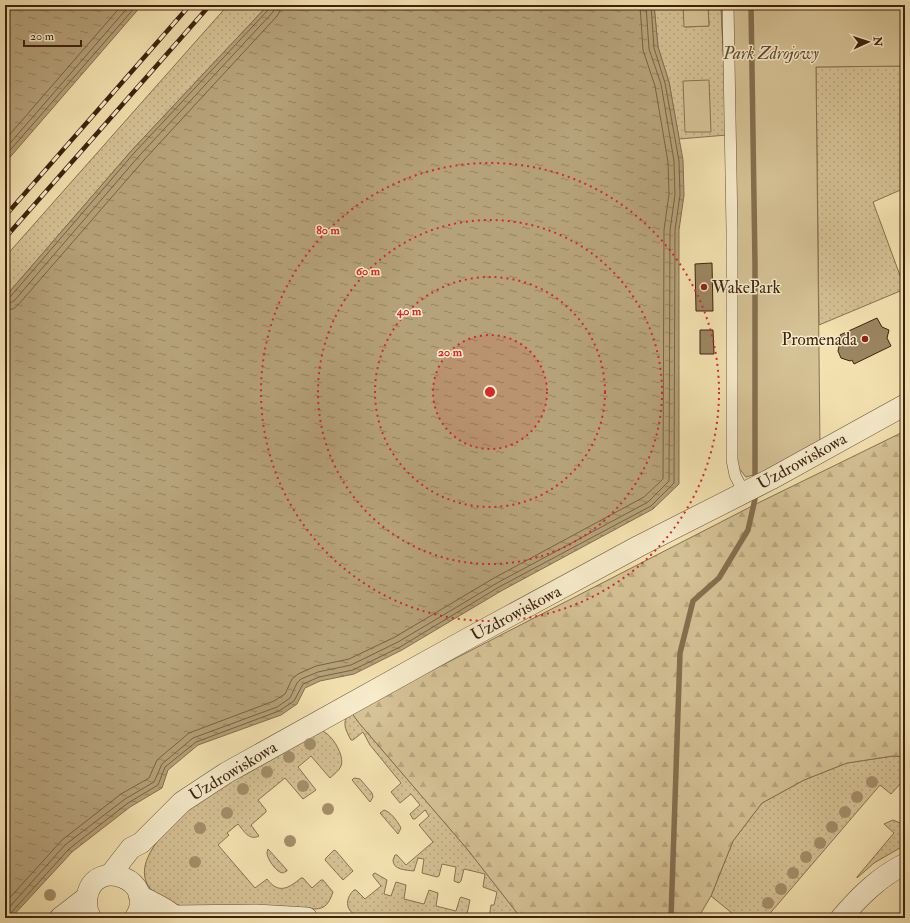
<svg xmlns="http://www.w3.org/2000/svg" width="910" height="923" viewBox="0 0 910 923" font-family="'IM FELL Double Pica',serif">
<style>
.grass{fill:url(#grass-dots);stroke:#897252}
.forest{fill:url(#forest-firs);stroke:#897252}
.park{fill:#d6c396;stroke:#897252}
.water{fill:url(#water-ripples);stroke:#856f4f}
.lines{fill:none;stroke-linecap:round;stroke-linejoin:round}
.shore{stroke:#796244;stroke-width:1}
.stream{stroke:#856f4f;stroke-width:5.5}
.building{fill:#9c8763;stroke:#3c220e}
.service-casing{stroke:#6a5237;stroke-width:12}
.minor-casing{stroke:#6a5237;stroke-width:22}
.service{stroke:#f8edcd;stroke-width:11}
.minor{stroke:#f8edcd;stroke-width:21}
.rail-casing{stroke:#3c220e;stroke-width:4.5}
.rail{stroke:#f8edcd;stroke-width:3;stroke-dasharray:9;stroke-linecap:butt}
.tree{fill:#a48f6a}
.ring{fill:none;stroke:#d62828;stroke-width:2;stroke-dasharray:2 4}
.poi-dot{fill:#8f2418;stroke:#f8edcd;stroke-width:1.5}
.labels{text-anchor:middle;dominant-baseline:central;stroke-width:3;stroke-linejoin:round;paint-order:stroke}
.park-label{font-size:17px;font-style:italic;fill:#624a30;stroke:#f8edcd}
.poi-label{font-size:17px;fill:#3c220e;stroke:#f8edcd;text-anchor:start}
.street-label{font-size:17px;fill:#3c220e;stroke:#f8edcd}
.centre{fill:#d62828;stroke:#f8edcd;stroke-width:2}
.ring-label{font-size:12px;text-anchor:middle;font-weight:bold;fill:#d62828;stroke:#f8edcd;stroke-width:3;stroke-linejoin:round;paint-order:stroke}
</style>
<defs>
<pattern id="grass-dots" width="8" height="8" patternUnits="userSpaceOnUse"><rect width="8" height="8" fill="#d6c396"/><path d="M2 2h.1M6 6h.1" fill="none" stroke="#b9a780" stroke-width="1.8" stroke-linecap="round"/></pattern>
<pattern id="forest-firs" width="22" height="20" patternUnits="userSpaceOnUse"><rect width="22" height="20" fill="#d6c396"/><path d="M5 1l3.5 6h-7zM16 11l3.5 6h-7z" fill="#b9a780"/></pattern>
<pattern id="water-ripples" width="26" height="14" patternUnits="userSpaceOnUse"><rect width="26" height="14" fill="#b6a27a"/><path d="M2 4q2-2 4 0t4 0M15 11q2-2 4 0t4 0" fill="none" stroke="#958462"/></pattern>
</defs>
<rect width="100%" height="100%" fill="#f5e4b2"/>
<filter id="stains"><feTurbulence type="fractalNoise" baseFrequency=".005" numOctaves="4"/><feColorMatrix values="0 0 0 0 .2 0 0 0 0 .09 0 0 0 0 .02 0 0 0 .5 -.17"/></filter>
<radialGradient id="worn" r=".72"><stop offset=".6" stop-color="#630" stop-opacity="0"/><stop offset="1" stop-color="#630" stop-opacity=".3"/></radialGradient>
<path class="grass" d="M228,5H268L132,150L5,297V257Z
M654,5H683L685,27L709,26L708,5H721L727,135L679,139L669,82L658,47Z
M905,66V188L873,202L905,289L819,325L816,67Z
M351,712L359,723L468,850L521,918H489L491,905H494L497,892L483,887L485,874L464,869L461,881L459,883L454,881L456,867L442,864L439,876L437,877L422,873L424,859L418,858L414,871C406,870 393,870 393,860L395,855H397L406,865L433,842L419,825L429,816L425,810L415,819H413L410,814L420,805L411,794L400,803L391,792L401,783L370,745L363,732L353,740H351C345,729 341,721 351,712Z
M322,731C332,734 345,756 341,766C339,771 334,774 330,778L311,756L298,767L316,790L303,799L285,778L258,800L266,810V812L251,825L259,836C249,841 244,831 238,824L227,833L229,835L218,845L255,888L267,879C278,894 288,889 301,878H303L312,888L321,880H323L333,892C329,903 326,909 314,909L255,905L182,906C167,902 148,893 145,878C138,848 189,808 211,793C223,786 236,779 248,773C273,759 298,745 322,731Z
M893,756L905,757V787L901,783L891,794L880,785L766,918H738L711,896L733,841L762,803L804,780L847,763Z
M354,778L360,779L372,793L373,797L370,802L352,780Z
M384,810C391,812 398,822 401,828L398,834L380,813Z
M893,820L905,825V845L874,863L857,878V877L894,833L884,824Z
M268,849L287,870V871C284,872 283,874 280,872C275,870 266,857 267,852Z
M334,850L336,851L353,871L343,880L325,860L326,858Z
M375,873L387,880L384,894L391,896L396,882L406,885L404,899L424,904L429,890L438,893L436,906L456,911L460,898L461,897L470,900L467,914L486,918H370C365,917 358,917 354,914C344,908 347,896 354,890H356L365,899L381,886L373,876V874Z"/>
<path class="forest" d="M905,431V757L893,756L847,763L804,780L762,803L733,841L711,896L698,918H521L468,850L359,723L351,712L756,504Z"/>
<path class="park" d="M683,5H708L709,26L684,27Z
M721,5H905V66L816,67L820,448L778,468L746,477L732,460V230Z
M709,80L711,132H685L683,81Z"/>
<path class="water" d="M5,5H142L5,163Z
M268,5H654L658,47L669,82L683,160L684,195L679,230V484L653,509L501,591L402,650L354,674L320,681L305,688L297,704L281,715L198,745L168,770L162,788L130,807L72,852L11,918H5V297L132,150Z"/>
<g class="lines">
<path class="shore" d="M5,140L122,5
M5,149L130,5
M5,156L137,5
M5,299L10,297L135,152L269,9L270,5
M5,304L10,303L14,301L139,156L273,12L275,5
M5,310L13,309L18,305L144,160L277,16L280,11L281,5
M5,903L62,840L121,794L149,778L157,760L189,733L274,701L285,694L292,679L298,674L316,666L349,659L395,637L494,578L644,497L663,479L664,230L669,194L668,162L655,86L643,50L640,5
M5,912L65,845L125,799L154,782L162,764L193,738L277,707L290,698L297,683L301,679L318,672L351,665L398,642L497,583L648,502L669,481L670,230L675,195L674,161L661,84L649,49L646,5
M9,918L10,914L69,849L128,803L158,785L165,767L196,742L279,711L294,701L303,684L319,677L353,670L400,647L499,587L651,506L674,483L675,230L680,195L679,161L665,83L654,48L651,5"/>
<path class="stream" d="M751,5L755,264V483
M671,918L680,653L693,601L719,578L748,530L755,499V493"/>
</g>
<path class="building" d="M712,263L713,311H696L695,264Z
M877,318L882,327L889,330L887,338L891,346L854,364L852,360L850,361L841,358L838,351L840,342L843,341L840,335Z
M700,330H713L714,354H700Z"/>
<g class="lines">
<defs>
<path id="service" d="M728,5L732,230V460L735,475L744,493"/>
<path id="minor" d="M110,875L131,848L141,843L182,802L226,773L467,639L639,546L771,479L905,405
M139,895C151,903 164,906 174,916
M60,918L87,897
M91,918C87,912 86,904 87,897C94,855 160,880 135,918
M168,918L174,916L256,915L307,918
M841,918C860,896 879,877 905,864"/>
</defs>
<use href="#service" class="service-casing"/>
<use href="#minor" class="minor-casing"/>
<use href="#service" class="service"/>
<use href="#minor" class="minor"/>
<defs>
<path id="rail" d="M5,216L190,5
M5,238L210,5"/>
</defs>
<use href="#rail" class="rail-casing"/>
<use href="#rail" class="rail"/>
</g>
<g class="tree">
<circle cx="310" cy="744" r="6"/>
<circle cx="289" cy="757" r="6"/>
<circle cx="267" cy="772" r="6"/>
<circle cx="872" cy="782" r="6"/>
<circle cx="303" cy="786" r="6"/>
<circle cx="243" cy="789" r="6"/>
<circle cx="857" cy="797" r="6"/>
<circle cx="328" cy="809" r="6"/>
<circle cx="845" cy="812" r="6"/>
<circle cx="227" cy="813" r="6"/>
<circle cx="832" cy="827" r="6"/>
<circle cx="200" cy="828" r="6"/>
<circle cx="290" cy="841" r="6"/>
<circle cx="820" cy="843" r="6"/>
<circle cx="806" cy="857" r="6"/>
<circle cx="195" cy="862" r="6"/>
<circle cx="793" cy="873" r="6"/>
<circle cx="781" cy="889" r="6"/>
<circle cx="50" cy="895" r="6"/>
<circle cx="768" cy="903" r="6"/>
</g>
<circle cx="490" cy="392" r="57" fill="#d62828" fill-opacity=".12"/>
<g class="ring">
<circle cx="490" cy="392" r="57"/>
<circle cx="490" cy="392" r="115"/>
<circle cx="490" cy="392" r="172"/>
<circle cx="490" cy="392" r="229"/>
</g>
<g class="poi-dot">
<circle cx="704" cy="287" r="4"/>
<circle cx="865" cy="339" r="4"/>
</g>
<g class="labels">
<g class="park-label">
<text x="771" y="53">Park Zdrojowy</text>
</g>
<g class="poi-label">
<text x="712" y="287">WakePark</text>
<text x="857" y="339" text-anchor="end">Promenada</text>
</g>
<g class="street-label">
<text transform="translate(802 461) rotate(-29)">Uzdrowiskowa</text>
<text transform="translate(516 613) rotate(-28)">Uzdrowiskowa</text>
<text transform="translate(233 771) rotate(-31)">Uzdrowiskowa</text>
</g>
</g>
<circle cx="490" cy="392" r="6" class="centre"/>
<g class="ring-label">
<text x="328" y="234">80 m</text>
<text x="368" y="275">60 m</text>
<text x="409" y="315">40 m</text>
<text x="450" y="356">20 m</text>
</g>
<rect width="910" height="923" fill="none" stroke="#f5e4b2" stroke-width="20"/>
<rect x="6" y="6" width="898" height="911" fill="none" stroke="#3c220e" stroke-width="2"/>
<rect x="10" y="10" width="890" height="903" fill="none" stroke="#3c220e"/>
<g transform="translate(868 42) rotate(87)" stroke="#f8edcd" stroke-width="3" paint-order="stroke">
<path d="M0-3L7 15L0 10L-7 15Z" fill="#3c220e"/>
<text y="-6" font-size="11" font-weight="bold" text-anchor="middle" fill="#3c220e">N</text>
</g>
<path d="M24 40v6h57v-6" fill="none" stroke="#3c220e" stroke-width="2"/>
<text x="30" y="40" font-size="12" fill="#3c220e" stroke="#f8edcd" stroke-width="3" paint-order="stroke">20 m</text>
<rect width="100%" height="100%" filter="url(#stains)"/>
<rect width="100%" height="100%" fill="url(#worn)"/>
</svg>
